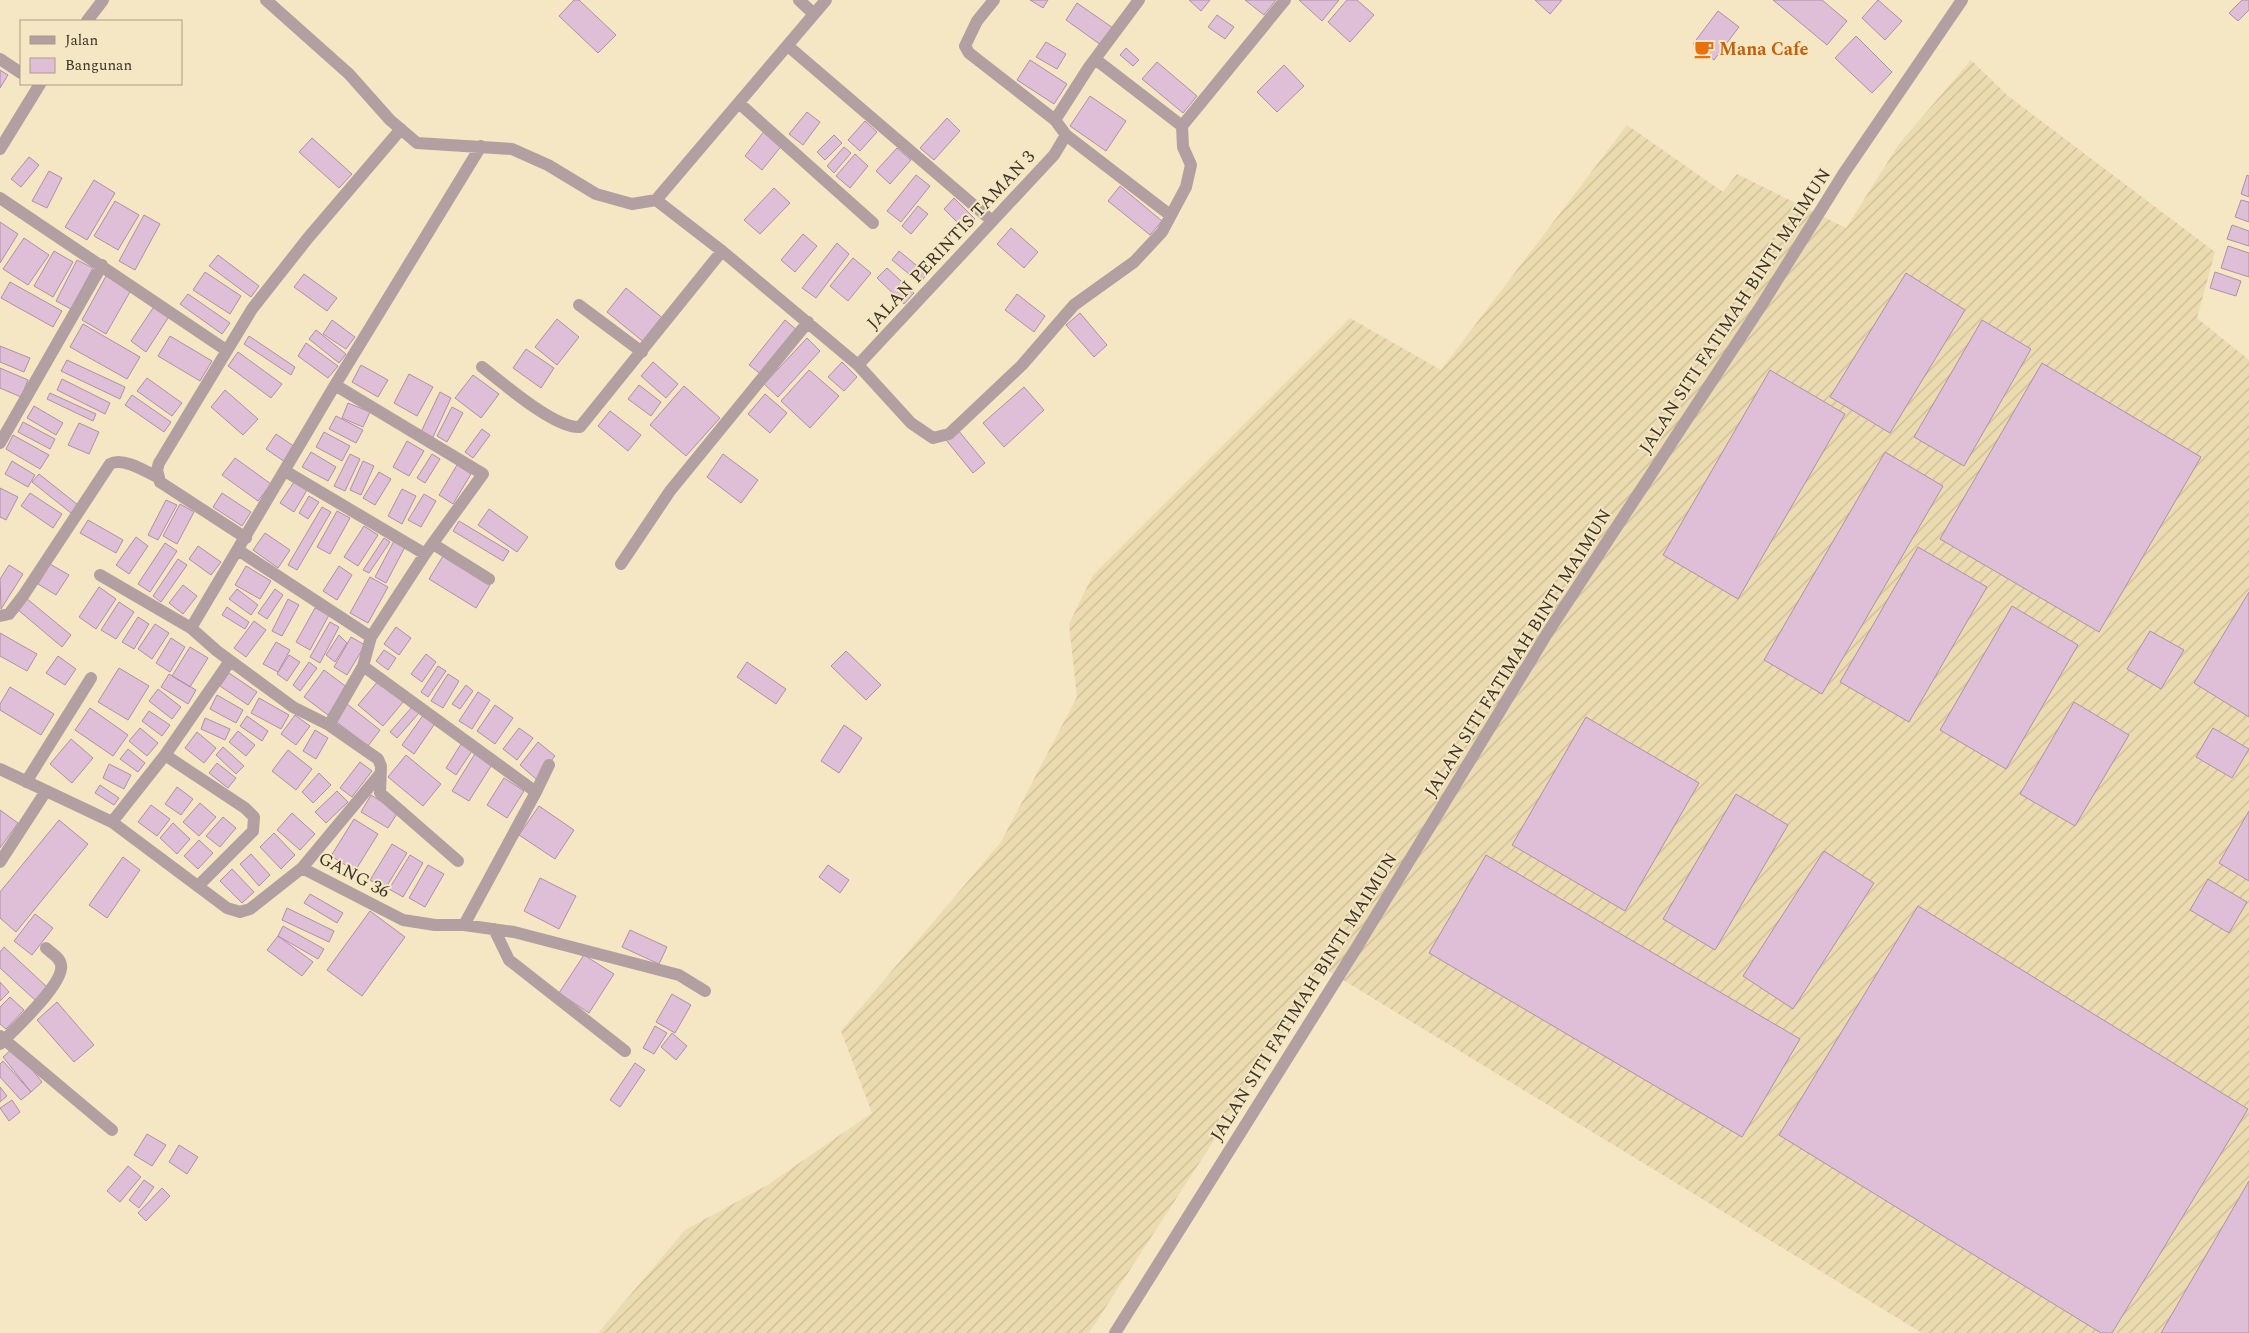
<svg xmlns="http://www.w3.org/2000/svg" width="2249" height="1333" viewBox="0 0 2249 1333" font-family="Spectral,serif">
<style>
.industrial{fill:url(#industrial-furrows)}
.building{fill:#dfbed7;stroke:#af90a7}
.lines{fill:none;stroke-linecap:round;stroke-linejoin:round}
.minor{stroke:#b29fa1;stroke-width:12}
.tertiary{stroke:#b29fa1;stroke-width:12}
.labels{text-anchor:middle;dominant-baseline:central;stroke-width:4;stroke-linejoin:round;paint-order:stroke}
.food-label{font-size:18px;font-weight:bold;fill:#c56008;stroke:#f5e7c3;text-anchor:start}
.street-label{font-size:18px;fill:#393325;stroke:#f5e7c3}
</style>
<defs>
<pattern id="industrial-furrows" width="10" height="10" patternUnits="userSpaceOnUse" patternTransform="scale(1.25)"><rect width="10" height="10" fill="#ecdbb0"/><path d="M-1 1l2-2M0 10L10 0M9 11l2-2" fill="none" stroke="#cbbc97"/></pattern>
</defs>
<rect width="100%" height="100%" fill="#f5e7c3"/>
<path class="industrial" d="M1971,60L2008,96L2215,252L2197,318L2249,360V1333H1922L1325,969L1089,1333H598L685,1230L766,1186L872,1113L841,1031L1001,842L1077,697L1069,624L1093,575L1350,318L1441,370L1627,125L1723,192L1737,174L1846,228L1899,144Z"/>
<path class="building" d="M574,0H579L616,35L598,53L559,16Z
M1030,0H1048L1043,8Z
M1189,0H1210L1201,11Z
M1245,0H1276L1264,15Z
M1299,0H1339L1322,21Z
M1347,0H1357L1374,15L1350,42L1328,22Z
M1535,0H1562L1550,14Z
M1773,0H1822L1847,21L1827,45Z
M1878,0L1902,21L1885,40L1862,18Z
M2242,0H2249V10L2238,21L2229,13Z
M1077,3L1113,28L1101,45L1066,20Z
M1718,11L1739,27L1714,60L1693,44Z
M1217,15L1234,27L1225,39L1208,27Z
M1856,36L1892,72L1872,93L1835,58Z
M1046,42L1066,54L1057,69L1036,57Z
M1126,48L1139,60L1133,66L1120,55Z
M1030,60L1067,84L1054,104L1017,80Z
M1157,62L1197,96L1183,113L1142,79Z
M1284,65L1304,86L1277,112L1257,92Z
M0,70L8,75L0,88Z
M1090,96L1126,121L1106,151L1070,126Z
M807,112L820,122L803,145L789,134Z
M947,118L960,131L934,160L920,148Z
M865,121L877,132L860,151L848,140Z
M765,130L783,144L762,170L745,156Z
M834,135L842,143L825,160L817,152Z
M312,138L352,174L339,188L299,152Z
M844,147L851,153L834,173L827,166Z
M897,148L911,160L890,184L876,171Z
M855,154L868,166L850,188L836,176Z
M29,157L39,165L21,187L11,179Z
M49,171L62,178L47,208L32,201Z
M916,175L930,186L901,222L887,211Z
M2247,175L2249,176V197L2241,194Z
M94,180L115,193L87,240L65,227Z
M1120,186L1162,221L1150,235L1108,201Z
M774,188L790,203L760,234L744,220Z
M954,198L975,219L965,230L944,209Z
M2241,200L2249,202V222L2235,217Z
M115,201L139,215L118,250L94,236Z
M918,206L928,214L911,234L902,226Z
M144,215L160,224L135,270L119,261Z
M0,222L18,234L0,263Z
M2232,225L2249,231V246L2227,239Z
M1011,228L1038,252L1024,268L997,244Z
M803,234L817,246L795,272L781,260Z
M24,238L49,255L28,285L3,269Z
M837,243L849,254L816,298L802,288Z
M2228,246L2249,253V277L2221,268Z
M54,251L73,262L53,297L34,286Z
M899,251L927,274L920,283L892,260Z
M218,255L259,286L251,297L209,266Z
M853,258L871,273L848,301L830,286Z
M77,260L93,268L71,309L56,301Z
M887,268L914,293L904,304L877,278Z
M205,272L241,296L230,314L193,290Z
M2215,272L2241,281L2236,296L2210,288Z
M1906,273L1965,310L1890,433L1830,397Z
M304,274L337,298L327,311L294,287Z
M106,276L131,290L106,334L82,320Z
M10,282L62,311L53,327L1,298Z
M626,288L665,320L646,344L607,312Z
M188,294L230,323L222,334L180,304Z
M1017,294L1045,316L1034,332L1005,310Z
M155,305L170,315L146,352L131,341Z
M1080,313L1107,345L1094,357L1066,325Z
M557,319L579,337L557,365L535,347Z
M332,320L355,337L346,349L323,334Z
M785,320L798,331L762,375L749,365Z
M1982,320L2031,349L1964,466L1914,437Z
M83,324L140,357L127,379L70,347Z
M316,330L346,354L339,363L309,339Z
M170,336L212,361L200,381L158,356Z
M249,336L295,367L291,375L244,344Z
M807,338L820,351L778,397L764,384Z
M306,343L338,366L328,378L298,356Z
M0,346L30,358L24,372L0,362Z
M526,349L554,368L541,388L513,368Z
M238,352L282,384L271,398L228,366Z
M67,360L125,387L120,399L61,371Z
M653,362L678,384L666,398L641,376Z
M842,362L857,377L844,391L828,377Z
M2042,363L2201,457L2099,632L1940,539Z
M361,365L388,380L378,397L352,382Z
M0,368L28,380L21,397L0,388Z
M809,370L839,396L810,428L781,401Z
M1770,370L1845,414L1738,599L1663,555Z
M409,374L433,387L417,416L394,403Z
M473,375L499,394L481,418L455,398Z
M147,378L182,403L172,416L137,391Z
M62,379L110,403L105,414L57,390Z
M639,385L661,402L651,416L628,399Z
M684,386L720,418L686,456L650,425Z
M1024,387L1044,410L1004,447L983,423Z
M225,390L258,419L243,435L211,407Z
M440,392L451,398L433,437L421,432Z
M50,393L96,414L93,421L47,399Z
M765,394L787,413L770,433L748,414Z
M132,395L171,422L164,432L125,405Z
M348,403L370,412L363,427L342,418Z
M34,406L63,423L56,435L27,418Z
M452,407L463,413L447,442L437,436Z
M610,411L641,435L628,451L598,426Z
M336,416L363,430L356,443L329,429Z
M23,422L55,439L50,449L18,432Z
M79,423L99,432L89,454L68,445Z
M482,429L490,435L473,458L465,452Z
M958,430L985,463L973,473L946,440Z
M324,432L350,446L342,461L316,447Z
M276,434L295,447L285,462L266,449Z
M13,435L49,455L40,469L6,449Z
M407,441L424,451L409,476L393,467Z
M311,452L336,467L328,481L302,467Z
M1885,452L1943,486L1822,694L1764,660Z
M350,454L360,459L345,491L334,486Z
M432,454L440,459L425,483L417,478Z
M723,454L758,480L741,503L707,477Z
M235,458L271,484L258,501L222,475Z
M12,461L35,475L28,487L5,474Z
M363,461L374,466L361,495L350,490Z
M457,465L471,474L453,504L439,495Z
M379,472L391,479L375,505L363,498Z
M39,474L78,505L71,513L32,482Z
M294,482L307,490L294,512L280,503Z
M0,488L18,497L6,520L0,517Z
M402,489L416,496L402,524L388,516Z
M30,493L62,514L53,528L21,506Z
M222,493L251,512L242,526L213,507Z
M424,494L436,501L421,527L408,520Z
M309,496L319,502L308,519L299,513Z
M166,500L177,505L158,540L148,535Z
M180,504L194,512L177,544L163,536Z
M322,507L331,512L297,570L288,565Z
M489,509L528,537L517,552L478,525Z
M337,511L350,518L330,554L317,547Z
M88,520L123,540L116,553L80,533Z
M459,521L509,551L503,561L453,531Z
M364,526L378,535L358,566L344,557Z
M265,533L290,550L278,568L253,550Z
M136,537L148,546L129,574L116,565Z
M384,538L390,542L369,573L363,570Z
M394,541L405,547L386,583L375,577Z
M165,543L177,551L150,592L138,584Z
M198,546L221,562L211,575L189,559Z
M1918,547L1987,587L1909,722L1840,682Z
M443,556L490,585L476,608L429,579Z
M178,559L187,565L161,602L153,596Z
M50,564L69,575L56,595L38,584Z
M9,565L23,574L1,609L0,579Z
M246,566L271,581L260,599L235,585Z
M339,566L352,575L337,600L323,591Z
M370,577L388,587L368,623L350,613Z
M183,585L197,596L183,614L169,603Z
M99,587L116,599L96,629L79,617Z
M237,589L258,605L251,615L229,599Z
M275,589L283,595L267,619L258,613Z
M2249,592V717L2194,683Z
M26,598L71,635L62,647L17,609Z
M288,599L299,605L282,636L272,631Z
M119,602L134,612L116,639L101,630Z
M2012,606L2078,645L2006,769L1940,730Z
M227,607L249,622L245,629L222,615Z
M315,608L329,615L310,650L296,642Z
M138,617L149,624L134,649L122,642Z
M254,621L266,630L246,657L234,648Z
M330,622L339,627L320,663L310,657Z
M155,624L169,633L152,659L138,649Z
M396,627L411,638L399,655L384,644Z
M2150,631L2184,650L2161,689L2127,669Z
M0,633L37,654L27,671L0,656Z
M339,635L347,643L335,662L326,655Z
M351,637L365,645L347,675L334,667Z
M171,638L185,647L170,672L156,663Z
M276,642L290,650L278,672L263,664Z
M190,647L208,658L190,687L172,676Z
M384,650L396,658L388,670L376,661Z
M846,651L881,685L866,700L831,666Z
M426,654L436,662L422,682L411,674Z
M289,655L300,662L287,681L277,674Z
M58,656L76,669L65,685L46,673Z
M309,662L317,668L300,691L293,685Z
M747,662L786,689L776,704L737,677Z
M438,666L446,671L428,697L421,692Z
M119,668L149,686L128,720L98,702Z
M324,670L348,688L328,715L304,697Z
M229,673L257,692L248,705L220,686Z
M169,674L196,690L188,704L161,687Z
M448,674L459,681L443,708L431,701Z
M379,680L404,701L383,726L358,705Z
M466,685L473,691L460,709L452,704Z
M10,687L54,714L41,735L0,710V704Z
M158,689L181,707L172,719L149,701Z
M478,692L490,700L472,729L459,721Z
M217,695L243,710L236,723L210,709Z
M259,698L289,715L281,729L251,713Z
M2074,702L2129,735L2075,826L2020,794Z
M347,704L380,730L368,746L334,720Z
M495,705L513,718L495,744L477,731Z
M412,707L419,713L397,738L390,732Z
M90,708L128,735L113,756L75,730Z
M149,711L170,725L162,736L142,721Z
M424,714L436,722L414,754L402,745Z
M295,715L310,726L296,745L281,734Z
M247,716L268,731L262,741L240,726Z
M1586,717L1699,783L1625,911L1512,845Z
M205,718L230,729L225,740L201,729Z
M844,725L862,738L839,773L821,761Z
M140,728L158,743L147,756L129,741Z
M519,728L533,738L517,760L503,749Z
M2213,728L2249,749L2232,778L2196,757Z
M315,730L328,738L316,759L303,751Z
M238,731L255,745L246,756L229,742Z
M197,732L216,748L204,763L185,748Z
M71,739L93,758L72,783L50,764Z
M538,742L555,756L536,779L520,765Z
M461,744L472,751L456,775L446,768Z
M223,747L244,766L236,774L216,755Z
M128,749L145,763L138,772L120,759Z
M288,750L312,769L296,790L272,771Z
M476,752L493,763L469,801L452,791Z
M406,755L441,784L423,806L388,777Z
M360,762L372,771L352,797L340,788Z
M217,763L236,778L228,788L209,773Z
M109,764L131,775L124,789L103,778Z
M319,773L331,785L313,803L302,792Z
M504,778L524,791L507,818L487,805Z
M100,785L119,798L114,805L95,793Z
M177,787L193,799L181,815L165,804Z
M337,791L348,802L326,823L315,812Z
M1736,794L1788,825L1715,950L1663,919Z
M371,795L398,812L388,828L361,812Z
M200,803L216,817L199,836L183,822Z
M151,805L170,819L157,836L138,822Z
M539,806L574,830L555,859L519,835Z
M0,810L18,823L0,848Z
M2249,811V881L2219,863Z
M292,813L315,834L300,850L277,830Z
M223,817L236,828L220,847L206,836Z
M354,819L378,834L355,871L331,856Z
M59,820L88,844L16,932L0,918V892Z
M173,823L190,839L177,854L160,838Z
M274,833L295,855L281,869L260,847Z
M199,840L213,853L198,869L184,856Z
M392,844L407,853L385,889L370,880Z
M1824,851L1874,883L1793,1009L1743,976Z
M251,854L270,875L259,886L240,864Z
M410,855L423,863L403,897L389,889Z
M1486,855L1800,1039L1742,1137L1429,953Z
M123,857L140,870L107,918L89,905Z
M428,865L444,874L425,907L409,898Z
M828,865L849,880L840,893L819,877Z
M232,869L254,892L242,903L220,881Z
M540,878L576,896L559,929L524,911Z
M2208,879L2247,902L2229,933L2190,910Z
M310,894L343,913L337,923L304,903Z
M1918,906L2248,1109L2112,1333H2101L1779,1135Z
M287,908L334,931L329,942L282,920Z
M370,911L405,937L362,996L327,970Z
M35,914L53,928L32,955L14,941Z
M283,926L324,949L318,959L278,936Z
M630,930L667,947L659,964L622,947Z
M278,936L313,962L302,976L267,950Z
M4,947L47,987L35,1000L0,968V952Z
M584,955L614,974L589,1013L559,993Z
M0,982L9,992L0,1001Z
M672,994L691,1005L675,1033L656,1022Z
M10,997L24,1010L6,1029L0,1024V1007Z
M57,1002L94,1045L74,1062L37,1020Z
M655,1026L667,1033L654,1054L643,1048Z
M672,1033L687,1046L676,1060L661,1047Z
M14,1047L42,1082L31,1092L3,1057Z
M3,1061L31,1092L21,1100L0,1077V1064Z
M635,1063L645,1070L620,1107L610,1100Z
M0,1087L7,1096L0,1102Z
M12,1100L20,1112L9,1121L0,1108Z
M147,1134L166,1145L152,1166L134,1155Z
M179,1145L198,1157L187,1174L169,1162Z
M128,1166L141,1177L120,1202L107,1191Z
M144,1180L154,1187L139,1208L129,1200Z
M2249,1181V1333H2161Z
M162,1188L170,1196L146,1221L138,1213Z"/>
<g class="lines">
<path class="minor" d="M266,0L349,74L390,120L417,143L512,149L548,165L596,194L632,204L656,200L826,0
M799,0L814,14
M994,0L977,21L965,46L969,53L1055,120
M1139,0L1089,67L1055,120L1066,135L1170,215
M87,21L103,0
M788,46L991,220
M0,59L21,73
M1095,59L1182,126
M740,104L873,223
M0,149L40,84
M0,198L226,350
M656,200L722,251L858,365L911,423L933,438L949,434L1022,365L1074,305L1134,262L1162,232L1186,187L1191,165L1183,147L1182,126L1285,0
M579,305L642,352
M858,365L1054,155L1066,135
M482,367C503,383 555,429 580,427L722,251
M0,443L102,265
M285,471L425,554
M246,538L160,482L157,470L159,463L252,309L308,238L401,129
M433,544L489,579
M238,550L371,637
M621,564L670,491L808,322
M100,575L191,628
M0,616L9,614L23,596L110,464C123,457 145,471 157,477
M363,666L536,792
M329,725L363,666L371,637L425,554L483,474L335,385
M165,755L245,808L254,817L253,831L198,886
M0,769L112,822L227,908L240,912L250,909L302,868L403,920L435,925H464L514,932L679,975L705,991
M26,782L91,678
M112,822L165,755L230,661
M458,861L380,793L381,766L378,759L329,725L293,707L217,651L191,628L335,385L481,146
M0,862L46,791
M302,868L380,774
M464,925L536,792L549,765
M494,929L509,960L625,1051
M0,1036L112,1130
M0,1044C14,1030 65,983 61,965C60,957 51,953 46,948"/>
<path class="tertiary" d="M1115,1333L1357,947L1548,632L1761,306L1844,173L1962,0"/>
</g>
<defs>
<symbol id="cafe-bare" viewBox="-9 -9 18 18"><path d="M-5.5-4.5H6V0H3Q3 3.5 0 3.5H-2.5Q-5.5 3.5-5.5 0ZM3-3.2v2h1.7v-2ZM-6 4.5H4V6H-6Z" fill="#e8710a" stroke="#f5e7c3" stroke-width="2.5" paint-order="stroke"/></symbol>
</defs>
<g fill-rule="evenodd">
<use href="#cafe-bare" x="1690" y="35" width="28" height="28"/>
</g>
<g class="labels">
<g class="food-label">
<text x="1719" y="49">Mana Cafe</text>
</g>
<g class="street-label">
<text transform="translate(951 240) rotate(-47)">JALAN PERINTIS TAMAN 3</text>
<text transform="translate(1735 311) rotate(-57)">JALAN SITI FATIMAH BINTI MAIMUN</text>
<text transform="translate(1518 653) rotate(-58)">JALAN SITI FATIMAH BINTI MAIMUN</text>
<text transform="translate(354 875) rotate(28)">GANG 36</text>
<text transform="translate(1304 997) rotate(-58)">JALAN SITI FATIMAH BINTI MAIMUN</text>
</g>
</g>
<rect x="20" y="20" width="162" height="65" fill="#f5e7c3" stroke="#aa9f84"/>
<rect x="30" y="36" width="25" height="8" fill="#b29fa1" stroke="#aa9f84"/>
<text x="65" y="45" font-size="15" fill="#393325">Jalan</text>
<rect x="30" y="58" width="25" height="15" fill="#dfbed7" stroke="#aa9f84"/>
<text x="65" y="70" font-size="15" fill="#393325">Bangunan</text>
</svg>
